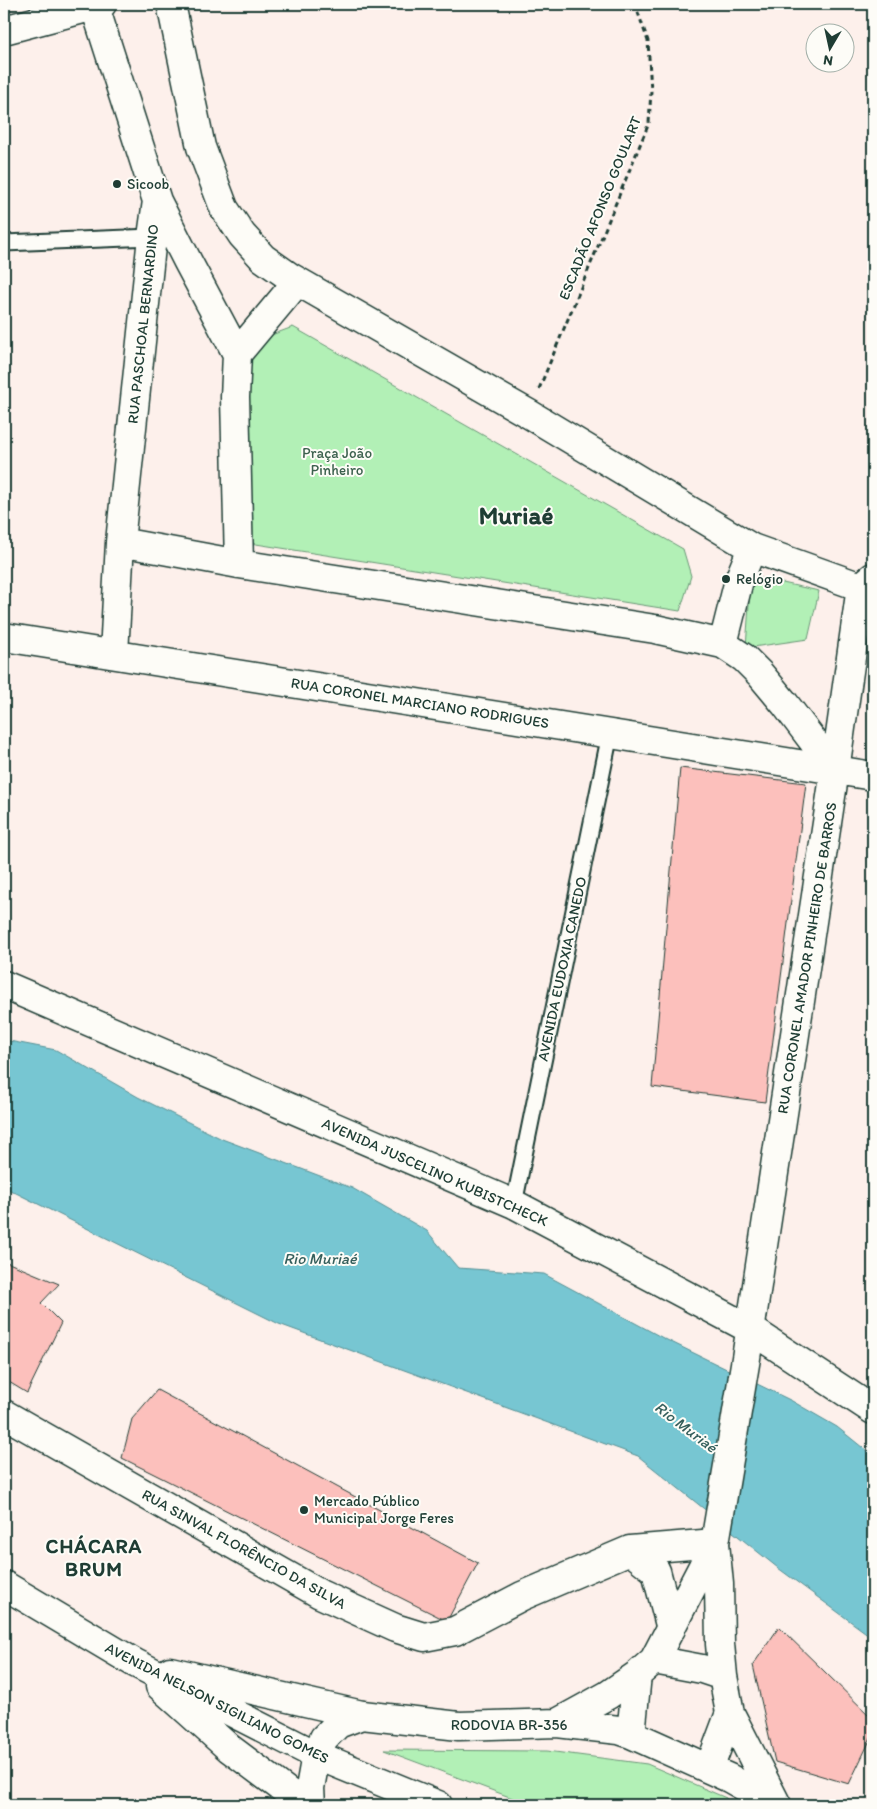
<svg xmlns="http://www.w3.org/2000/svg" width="877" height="1809" viewBox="0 0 877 1809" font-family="Itim,sans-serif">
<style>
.green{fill:#b2f0b6;stroke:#689675}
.water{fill:#77c6d2;stroke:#548f93}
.building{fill:#fcc0bc;stroke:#1f3d34}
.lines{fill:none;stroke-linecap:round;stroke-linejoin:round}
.service-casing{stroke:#1f3d34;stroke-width:19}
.minor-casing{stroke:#1f3d34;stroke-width:31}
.tertiary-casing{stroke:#1f3d34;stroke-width:31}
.trunk-casing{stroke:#1f3d34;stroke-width:31}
.path{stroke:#1f3d34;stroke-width:3;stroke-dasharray:5 4;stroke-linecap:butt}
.service{stroke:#fdfcf7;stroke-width:15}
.minor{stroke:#fdfcf7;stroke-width:28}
.tertiary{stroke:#fdfcf7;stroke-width:28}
.trunk{stroke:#fdfcf7;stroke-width:28}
.poi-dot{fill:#1f3d34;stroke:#fdfcf7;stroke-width:2}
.labels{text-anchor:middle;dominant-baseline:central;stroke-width:4;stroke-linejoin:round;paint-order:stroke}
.poi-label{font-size:15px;fill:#1f3d34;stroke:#fdfcf7;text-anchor:start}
.street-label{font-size:15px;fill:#1f3d34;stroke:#fdfcf7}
.park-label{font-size:15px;fill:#3c614e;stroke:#fdfcf7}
.water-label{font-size:16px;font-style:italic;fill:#355f5c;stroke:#fdfcf7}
.district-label{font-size:20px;font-weight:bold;letter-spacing:1px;fill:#1f3d34;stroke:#fdfcf7}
.town-label{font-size:25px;font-weight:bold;fill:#1f3d34;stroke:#fdfcf7}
</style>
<rect width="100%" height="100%" fill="#fdf0eb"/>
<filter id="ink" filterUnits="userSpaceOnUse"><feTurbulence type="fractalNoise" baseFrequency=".02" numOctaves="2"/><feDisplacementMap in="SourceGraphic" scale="10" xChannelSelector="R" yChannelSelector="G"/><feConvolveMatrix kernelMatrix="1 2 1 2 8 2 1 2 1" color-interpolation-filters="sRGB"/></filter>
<g filter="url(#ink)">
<path class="green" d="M293,327L683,549L691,576L680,611L237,541L245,368L255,341Z
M751,576L819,591L808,639L746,648Z
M384,1750L547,1751L647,1764L726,1798L730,1805H531Z"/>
<path class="water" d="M4,1040L56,1050L138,1097L222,1139L352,1188L427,1231L458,1268L544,1274L663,1338L792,1401L837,1427L873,1456V1638L778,1568L638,1456L279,1324L4,1187Z"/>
<path class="building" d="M680,768L806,783L765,1102L652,1087Z
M4,1261L59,1284L41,1303L61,1323L27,1393L4,1379Z
M157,1390L478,1563L447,1621L122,1458L132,1419Z
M779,1627L873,1719V1734L849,1784L775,1762L753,1665Z"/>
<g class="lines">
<defs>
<path id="service" d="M4,243L152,237
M514,1204L610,734"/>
<path id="minor" d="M94,4L157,201L152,237L120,542L114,654
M171,4L201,147L224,208L242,235L263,258L290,277L529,414L752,548L861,587
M4,30L102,4
M157,201L188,262L237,354L235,397L239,564
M237,354L297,282
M120,542L239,564L655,629L723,644L744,658L760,674L785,704L835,770
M4,637L873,776
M723,644L739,580L752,548
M4,1414L320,1594L395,1628L424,1637L455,1631L522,1596L630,1550
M671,1629L656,1571L630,1550L715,1543"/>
<path id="tertiary" d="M4,985L514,1204L750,1329L873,1410
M654,1660L702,1669L723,1676
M557,1723L608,1695L637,1675L654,1660L715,1543
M631,1734L637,1675
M709,1769L730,1713
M311,1805L310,1788L316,1755L324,1738L338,1724L362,1715L459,1726L557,1723L619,1730L631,1734L729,1778L777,1805
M777,1805L730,1713L723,1676L720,1644L719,1584L715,1543L746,1358L835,770L861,587L873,577"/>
<path id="trunk" d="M4,1585L135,1663L316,1755L438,1805
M170,1671L362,1715
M160,1686L229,1748L305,1805"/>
</defs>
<use href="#service" class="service-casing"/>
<use href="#minor" class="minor-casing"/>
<use href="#tertiary" class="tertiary-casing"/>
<use href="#trunk" class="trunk-casing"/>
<path class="path" d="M539,389L649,123L651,91L648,41L635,4"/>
<use href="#service" class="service"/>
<use href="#minor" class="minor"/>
<use href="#tertiary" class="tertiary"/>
<use href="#trunk" class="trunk"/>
</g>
</g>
<g class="poi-dot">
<circle cx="117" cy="184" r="5"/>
<circle cx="726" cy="579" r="5"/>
<circle cx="304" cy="1510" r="5"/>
</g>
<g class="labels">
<g class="poi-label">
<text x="127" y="184">Sicoob</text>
<text x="736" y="579">Relógio</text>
<text x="314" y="1501">Mercado Público<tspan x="314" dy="17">Municipal Jorge Feres</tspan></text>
</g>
<g class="street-label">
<text transform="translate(600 208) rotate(-68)">ESCADÃO AFONSO GOULART</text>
<text transform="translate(143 324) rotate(-84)">RUA PASCHOAL BERNARDINO</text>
<text transform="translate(420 703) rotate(9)">RUA CORONEL MARCIANO RODRIGUES</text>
<text transform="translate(807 958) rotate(-81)">RUA CORONEL AMADOR PINHEIRO DE BARROS</text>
<text transform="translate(562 969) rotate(-78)">AVENIDA EUDOXIA CANEDO</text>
<text transform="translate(435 1172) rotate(24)">AVENIDA JUSCELINO KUBISTCHECK</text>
<text transform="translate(244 1549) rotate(29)">RUA SINVAL FLORÊNCIO DA SILVA</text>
<text transform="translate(217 1703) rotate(27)">AVENIDA NELSON SIGILIANO GOMES</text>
<text x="509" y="1725">RODOVIA BR-356</text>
</g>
<g class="park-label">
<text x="337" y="453">Praça João<tspan x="337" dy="17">Pinheiro</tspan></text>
</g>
<g class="water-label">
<text x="320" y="1258">Rio Muriaé</text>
<text transform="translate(686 1427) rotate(37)">Rio Muriaé</text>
</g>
<g class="district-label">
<text x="94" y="1546">CHÁCARA<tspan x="94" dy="23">BRUM</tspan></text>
</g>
<g class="town-label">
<text x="516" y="515">Muriaé</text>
</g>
</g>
<rect width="877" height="1809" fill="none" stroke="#fdfcf7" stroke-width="20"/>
<rect x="10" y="10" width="857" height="1789" fill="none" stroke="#1f3d34" stroke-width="2" filter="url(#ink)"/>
<g transform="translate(830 48) rotate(189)"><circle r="24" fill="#fdfcf7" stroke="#a4b0a9"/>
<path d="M0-4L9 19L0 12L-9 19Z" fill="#1f3d34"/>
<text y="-8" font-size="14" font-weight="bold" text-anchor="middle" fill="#1f3d34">N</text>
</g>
</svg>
